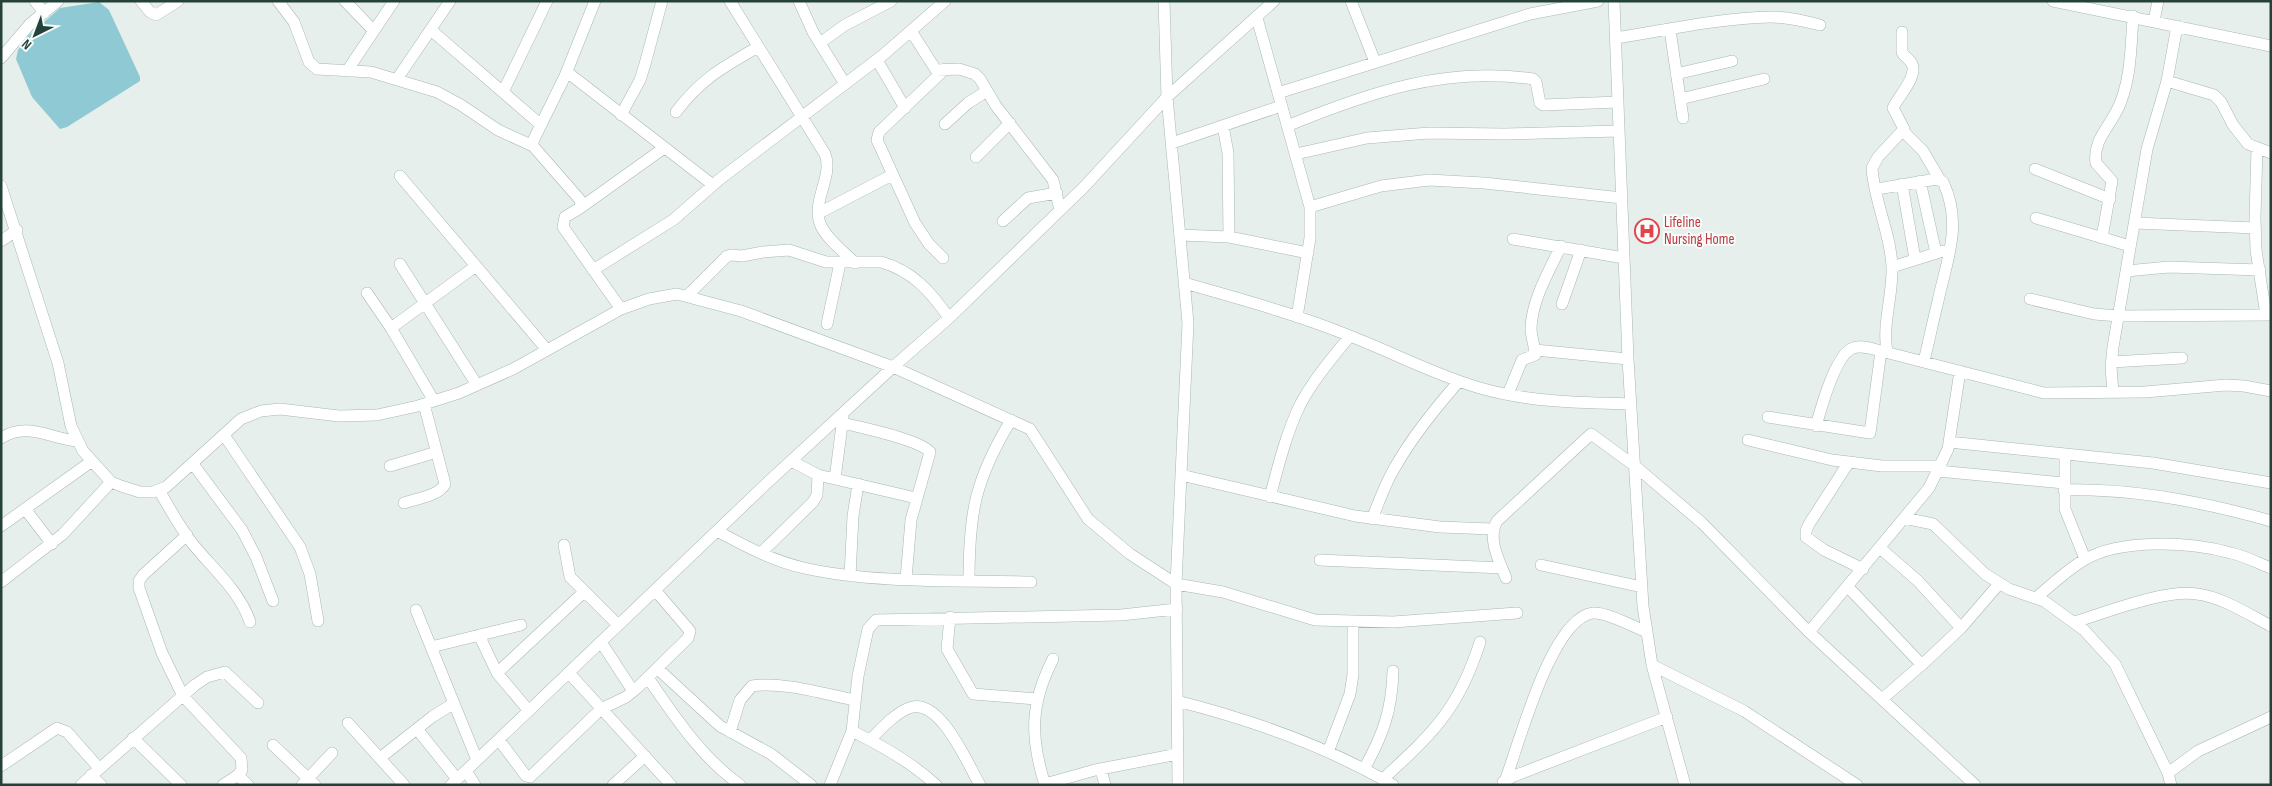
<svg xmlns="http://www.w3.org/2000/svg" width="2272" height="786" viewBox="0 0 2272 786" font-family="'Sofia Sans Condensed',sans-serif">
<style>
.water{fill:#8ec9d4}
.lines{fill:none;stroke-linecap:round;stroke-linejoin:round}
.street-casing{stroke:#a8b8b2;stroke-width:12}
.street{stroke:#fff;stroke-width:11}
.labels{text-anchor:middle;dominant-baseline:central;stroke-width:4;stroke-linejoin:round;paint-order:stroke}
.health-label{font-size:15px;fill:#be3a42;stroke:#f7fbf9;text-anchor:start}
</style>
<rect width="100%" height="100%" fill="#e6efeb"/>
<path class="water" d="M99,2L109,10L140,77V81L67,127L60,129L32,97L16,59L18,50L28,36L60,8Z"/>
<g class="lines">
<defs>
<path id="street" d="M35,1L44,13
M141,1L150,12L156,15L178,1
M278,1L294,22L309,62L317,69L371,72L437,92L461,105L498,130L533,146
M345,1L374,31
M595,1L565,76L533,141V146L581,201L580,208L565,217L563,227L621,309
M730,1L825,154C834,177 810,202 821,226C828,240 844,252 855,263
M799,1L813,32L845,84
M1164,1L1167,97L1188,323L1176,584L1178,785
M1351,1L1375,62
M1614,1L1628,359L1643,606L1652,665L1685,785
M2053,1L2271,46
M1257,18L1310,207V238L1297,317
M2154,21L2158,1
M431,30L541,125
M1670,30L1683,118
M911,31L936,70L959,69L975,74L980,79L996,106L1053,180L1060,210
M1616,38C1667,30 1719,18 1771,17C1788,17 1804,21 1820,25
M820,43L845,25L891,1
M1,58L30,24L58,1
M877,60L905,108
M347,71L394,1
M567,72L713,185
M1676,74L1732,61
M397,79L450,1
M2167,81L2214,95L2221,102L2233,125L2248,144L2271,153
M503,92L547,1
M1278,93L1530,14L1598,1
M1680,99L1764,79
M676,112C701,79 723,67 758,47
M621,115L640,80L645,64L662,1
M945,124L968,103L987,91
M1223,126L1228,153L1229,237
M1287,126C1368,93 1444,66 1533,79L1536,82L1540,103L1543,105L1618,102
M1903,131L1923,151L1940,180
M1172,143L1281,106
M2257,149L2255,217L2256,250L2266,315
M1296,154L1367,138L1429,133L1504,134L1619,131
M976,157L1010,123
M2035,169L2110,199
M400,176L547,350
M1920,181L1936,253
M1902,184L1915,259
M1,186L58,363L71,426L83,451L111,482L121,486L140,492H153L166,487L241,419L261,411L280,409L339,416L377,415L418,406L459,393L513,369L621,309L649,299L677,294L741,311L893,367L1030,429L1088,519L1130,554L1176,584L1223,592L1315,620L1393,622L1517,613
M1877,189L1937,179L1943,182C1963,224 1947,259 1938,301C1933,321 1929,341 1924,361
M1310,207L1381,186L1429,180L1484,183L1622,198
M580,208L664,148
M819,213L892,175
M2036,218L2130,246
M1003,221L1028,198L1057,193
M2135,223L2255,228
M1180,235L1229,237L1308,253
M2102,238L2112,181L2096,163C2093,143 2106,130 2115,114C2131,86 2131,48 2133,16
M1513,239L1624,258
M1,241L17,230
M943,258L929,244L915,223L877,140L879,132L945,69
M400,264L477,385
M1892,267L1943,251
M593,270L673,220L720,179L883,55L945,1
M2126,271L2169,267L2260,270
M1184,283C1240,299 1296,314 1350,336C1394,353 1435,375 1480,388C1528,402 1581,403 1631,404
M367,293L391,328
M687,296L727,256L731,255L742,256L763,252L789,250L826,262H881C913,271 931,292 949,318
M2030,299L2094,314L2119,316L2271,315
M1562,304L1581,250
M827,324L840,263
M1535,350L1628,359
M1887,352C1882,323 1893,296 1892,267C1891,234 1874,201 1872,168L1878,157L1904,129L1893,108C1897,98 1918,77 1912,64C1910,59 1904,57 1902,52V32
M2111,362L2182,358
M2113,393L2111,367L2113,347L2147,149L2167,81L2177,26
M1508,394L1522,360L1535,355C1535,346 1531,337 1531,328C1532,300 1549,271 1561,246
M434,401L391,328L476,266
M1768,417L1870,433L1881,351L2044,393L2145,392L2226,385L2244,386L2271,391
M843,423C862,428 919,439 930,452L911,520L906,579
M1816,426C1821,408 1835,357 1851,349C1860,344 1873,349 1881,351
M224,435L300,547L310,574L318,621
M1,438C29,421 50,439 78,441
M1748,440L1832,460L1882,466H1941
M1949,442L2153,463L2271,483
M2065,454V509L2085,559
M791,461L818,475L916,498
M1849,462L1809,524L1806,531V537L1824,550L1863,569
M193,464L242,530L256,557L273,601
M390,466L437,452
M1938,471L2064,483
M1181,475L1355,516L1440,527L1492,529
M835,479L843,417
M159,490C169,508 179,526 192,543C212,568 240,591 250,622
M2064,490C2134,488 2204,502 2271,521
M1270,497C1278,467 1286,434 1300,405C1313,380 1332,358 1350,336
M404,503C415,499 439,496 445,484L424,404
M25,509L52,544
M1904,518L1933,524L1985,574L2009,589L2044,601L2084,630L2115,664L2168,773L2171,785
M1372,519C1379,502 1385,484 1394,469C1412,437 1435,409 1459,381
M1,526L92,461
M717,531C745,546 773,561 804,568C875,584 958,580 1031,582
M187,535L143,575L139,581V588L162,653L183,696L241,758L242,770L238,775L223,785
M564,545L570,577L618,625
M1880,548L1918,581L1961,628
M761,553L813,502L817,495L818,475
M1320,560L1502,568
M1541,565L1642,587
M850,576L853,516L858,484
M1506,578C1499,561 1487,538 1497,521L1591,434L1635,466L1702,523L1809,632L1975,785
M969,581C969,512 975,480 1011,420
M1,582L63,534L111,482
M1848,587L1922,665
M2036,598C2051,585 2067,570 2084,560C2121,538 2191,542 2231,553C2245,556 2258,563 2271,568
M416,610L477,760
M950,617L947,649L973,694L1037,699
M2075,622C2107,612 2165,589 2197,594C2222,597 2248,614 2271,626
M1809,632L1929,488L1948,449L1960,371
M479,635L497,673L529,711
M601,642L633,691
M431,647L521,625
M1652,665L1744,711L1857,785
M658,669L720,726L771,754L811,785
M497,673L584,592
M569,673L671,785
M648,678C676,718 700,756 740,785
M1882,699L1926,661L1961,628L1999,584
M1177,701C1252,720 1326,746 1393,785
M348,723L404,785
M417,729L457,779
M852,731C882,746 911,762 936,785
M730,732L740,700L752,686C782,681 824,694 855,700
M133,738L181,785
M499,740L526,776L530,777L601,709L626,697L637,688L688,638L690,631L655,590
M870,740C881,729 894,714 909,708C940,696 968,765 980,785
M273,745L315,785
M1328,752L1350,694L1353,674V621
M380,758L432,717L454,703
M1,766L57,728L67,732L99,768
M1101,769L1105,785
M1364,769C1383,735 1392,710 1393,671
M466,771L475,785
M2168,773L2198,751L2271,717
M91,775L101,785
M238,775L248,785
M1383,779C1433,733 1459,709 1480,642
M1503,782L1514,776L1667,717
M1045,784L1095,770L1178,754
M81,785L195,685L207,677L225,672L258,703
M302,785L332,753
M451,785L767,483L893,367L949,318L1084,187L1167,97L1274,1
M613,785L645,756
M830,785L852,731L858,676L868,629L876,620L1121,615L1177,609
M1045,785C1030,737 1030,704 1053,659
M1506,785L1505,781C1519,745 1551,618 1593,613C1607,612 1634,627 1647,632"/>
</defs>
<use href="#street" class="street-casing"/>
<use href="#street" class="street"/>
</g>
<defs>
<symbol id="hospital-ring" viewBox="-11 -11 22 22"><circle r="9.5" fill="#f7fbf9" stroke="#e0444e" stroke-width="1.5"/><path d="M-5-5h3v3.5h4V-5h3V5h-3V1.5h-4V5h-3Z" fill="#e0444e"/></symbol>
</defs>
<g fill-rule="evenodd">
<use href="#hospital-ring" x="1633" y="217" width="28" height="28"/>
</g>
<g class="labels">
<g class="health-label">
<text x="1664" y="222">Lifeline<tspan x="1664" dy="17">Nursing Home</tspan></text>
</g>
</g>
<rect width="2272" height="786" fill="none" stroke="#24423a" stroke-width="5"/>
<g transform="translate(35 35) rotate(222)" stroke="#f7fbf9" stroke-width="4" paint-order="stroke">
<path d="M0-4L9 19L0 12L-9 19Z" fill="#24423a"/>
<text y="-8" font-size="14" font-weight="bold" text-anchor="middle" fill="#24423a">N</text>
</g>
</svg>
